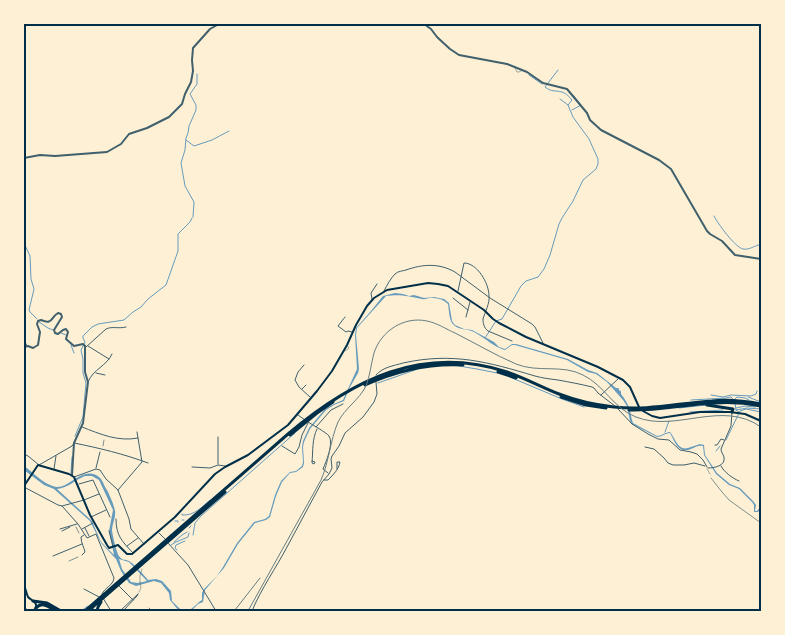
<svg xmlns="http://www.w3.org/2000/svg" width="785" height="635" viewBox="0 0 785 635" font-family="'Asap Condensed',sans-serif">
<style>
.water{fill:#669bbc;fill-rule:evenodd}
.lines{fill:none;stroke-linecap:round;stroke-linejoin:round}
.stream{stroke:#669bbc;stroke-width:1}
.path{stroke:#003049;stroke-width:0.5}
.service{stroke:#3f606c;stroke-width:0.5}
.pedestrian{stroke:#3f606c;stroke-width:0.5}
.minor{stroke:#3f606c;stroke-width:1}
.tertiary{stroke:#3f606c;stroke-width:2}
.secondary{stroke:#003049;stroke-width:2}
.motorway{stroke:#003049;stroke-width:3}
.rail{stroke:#657d81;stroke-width:1}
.neatline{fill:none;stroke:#003049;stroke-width:2}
</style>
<rect width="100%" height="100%" fill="#fdf0d5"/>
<path class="water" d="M395,293L403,294L409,296L414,295L424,298L434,297L444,299L449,303L452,321L455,325L464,329L472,330L494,342L499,347L505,349L512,344H516L568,359L588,370L597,373L616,388H618L619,389V391L620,390L621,392V394C625,399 628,404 630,410C631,415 631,418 633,423L657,436C662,436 665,432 670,432C675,438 678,451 688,448C692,447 696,445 700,444L704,445L705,455L717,473L730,484L740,488L753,501L756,505L755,511H757L761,506V508L758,512H754V505L752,502L739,489L729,485L716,474L704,455L703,446C698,445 696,447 691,449C678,454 675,442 670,433C665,433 662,437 657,437L632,424L630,421L627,406L623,400L607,382L596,374L588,372L567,360L515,345H512L505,350C495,348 484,337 474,332C466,328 458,331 452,323C449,318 449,310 448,304C444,300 439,298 433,298C429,297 426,300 422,299C408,296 400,294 386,296L357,328L356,335L359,369L358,373L350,387L344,401L334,405L326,410L310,429L304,442L303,447L304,463L303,467L296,472L290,473L282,482L276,496L270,517L266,520L255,523L238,544L224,568L205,590L203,602L198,604L191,611H187C192,610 197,603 202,600V593L204,589L217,576L223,567L237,543L254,522L265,519L269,516L275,495L281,481L290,472L296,471L302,466L303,462L302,447L303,441L309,428L325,409L334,404L343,400L357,369L355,335L356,328L371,311L383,296Z
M24,466C34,473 43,484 56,487C69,489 83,465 99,477C103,480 104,486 107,490C110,496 114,505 115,511C116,518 112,524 112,530C112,533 117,554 119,556C122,561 125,559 129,561C133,563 144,575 148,580L156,579L162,581L171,591L172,601L179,608L183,611H179L170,600L169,593L161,583L154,581L136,586L129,583L121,571L116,559L101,543L90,521L54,489L44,485L24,470ZM85,476H92L99,480L113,510L109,531L114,555L101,542L92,521L57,489C68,488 75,480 85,476ZM119,559L129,562L147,581L138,583L131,582L122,569Z"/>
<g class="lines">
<path class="stream" d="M529,75L542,84
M560,99L568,105
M572,110L581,105L573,95
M186,140L194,146L212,140L229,131
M714,216C718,224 735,247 743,249C748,250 753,247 758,245L761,246
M193,217L194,202L185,186L181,163L185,150L186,138L188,133L189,126L196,110V105L190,94L197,84V74
M24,243L30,256L31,279L34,289L29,310L30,312L37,319
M39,322L48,328L53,330
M61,333L66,335
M485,338L496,321L502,319L521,286L526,281L538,277L544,269L550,255L559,224L562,218L573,201L583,180L596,169L598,164V159L589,139L573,117L568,105L572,100C561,86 555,95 545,87L558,70
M71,345L74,353
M459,366L477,369L497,373
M512,378L562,399L584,407
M378,383L415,370
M711,395L723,397L731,395L751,396L756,394L757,391
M748,397L761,402
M735,399L737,397L745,398L749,400
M691,400L726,398L731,397L732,398L733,400
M735,403L736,410L739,412
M679,408L706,405
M736,408L745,406L755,407
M736,410L747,408L761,409
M690,412L723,410
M665,432L669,421
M75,436L83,417L86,383L83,373V359L81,350L85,342L83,338V336L92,327L98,324L124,320L133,312L141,307L148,299L166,285L178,251V234L190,222L192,218
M726,440L740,411L746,409L761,412
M716,451L720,446
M71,473L72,457
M182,514V515C194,516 202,507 210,500
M182,520H184
M175,521H178V522
M189,528L191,526
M193,535L195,523L201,516L295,433
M174,542L182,535L187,532
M171,545L176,542L188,537L189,533
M177,550L175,548L176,545L185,541
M24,582L27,592
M81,611L88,606
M90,611L94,608"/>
<path class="path" d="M103,446L104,440
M711,478L722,492L729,500L761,523
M76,527L79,533
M69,561L78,557"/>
<path class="service" d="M515,68L517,72H519L521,71
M345,351L349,348L347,345
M707,469L710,474
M140,582V576L142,569"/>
<path class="pedestrian" d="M139,592L141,588L140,582"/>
<path class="minor" d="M384,291C387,285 391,278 395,274C398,271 403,271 406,270C423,264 439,263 455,272L490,298L532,324L535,327L543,343
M458,291L464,263C477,263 489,283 489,296C490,303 485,312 483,319C483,323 484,328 488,331L512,341
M453,298L468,310
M372,299L371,293L377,284
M345,317L338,326L346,332L348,331L352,332
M466,317L470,302
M24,340L27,346
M88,346L109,359
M86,347L106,329C112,326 119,329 126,327
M304,365L298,372L295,380L299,387L310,397
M96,373L105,375
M376,375C383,367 393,366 403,363C453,352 488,362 535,376C542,378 550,379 558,380C569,382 580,384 592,387L594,388L598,393L615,406
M88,382C93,369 107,366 112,354
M302,389L306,385
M601,395L618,379
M618,409L632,424L648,434L658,439L669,440L680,450L691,452L697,454L703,460L707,467
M298,415L305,420
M308,422C313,425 327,433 329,436C334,443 326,462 323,469L328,473
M82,427C100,434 118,442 138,438
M316,427L331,410L343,404
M24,434L25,435L24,446
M218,437V464
M715,445H717L721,439L724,440
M282,446L295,454L299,447L302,435L308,423
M645,447L654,449L664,458L668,463L673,465H684L694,463L705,466
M24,454L28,456L39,465L72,446L74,443C99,448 124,454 148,463
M312,461L315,462L314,464L312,463C313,451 312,439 317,429
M721,466C724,472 732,478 739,481
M192,467L210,468L218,465L225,466
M96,468L100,452
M708,468C714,468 726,466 724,457C723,454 721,452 721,449L731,426L732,412
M54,469L56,456
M74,477L96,469L100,470L106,479L118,490L129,519L131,529L144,544
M324,480H328C333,475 339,469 340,462H337V469
M79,484L93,480L110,517
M24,487L58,505L62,506L84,500L99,494
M118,490L142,462L137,432
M62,506L78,524L87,538L96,534L114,578C113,586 105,587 102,594
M91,517L106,510
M116,519C116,536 122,541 133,553
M85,528L89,536
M60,529L77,524
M82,529L93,523
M62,531L70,527
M109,531L113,546
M159,533L165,539
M167,542L188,565L216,611
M127,546L138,538
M82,555L85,552C84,547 81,543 81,537L84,535
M53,556L82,544
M118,585L133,600
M84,589L99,597
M103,598L111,611
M120,611L138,594
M123,611L137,596L138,594
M252,611C261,589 276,568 287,547L322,482L329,474L332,468L331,459L332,456L339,446L345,433L363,417L374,402L377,394L376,382"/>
<path class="tertiary" d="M424,24L431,29L437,37L450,49L459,55L507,64L527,72L543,83L567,89L587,113L590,120L601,130L659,160L671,169L707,231L710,234L722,241L735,255L761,259
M24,158L40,155L55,156L107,152L121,144L129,134L147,128L169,117L182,104L185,94L191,82L193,71L192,60L193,48L210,29L219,24
M24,347L28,346L33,348L38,345L40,332L37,324L38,321L41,320C53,325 50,318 58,313L61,314L62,317L54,330L55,333L58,334L63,330L66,329L68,332L66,339L74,346L83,344L85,346V372L88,382L83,423L74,443L72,475"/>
<path class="secondary" d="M643,411L652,416L660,418L700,412H730L745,414L761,421
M24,486L38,465L69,474L74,477L90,515L107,545L109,548L118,545L127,554H132L175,517L215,474L225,467L248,455L288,425L317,391L332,371L347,345L356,325L367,306L374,298L387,290L428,283L438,284L448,286L484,310L493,319L499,323L526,337L598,367L623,380L630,387L639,407
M24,586L28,597C32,601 41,604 33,611
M24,593L25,600L24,607L27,611"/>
<path class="motorway" d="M498,372L516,378
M365,385C396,371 428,363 463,365
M561,397L586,405L606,408
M707,405L733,409L732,412
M629,410C658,411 686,404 715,403C730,402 746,403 761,406
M290,435L317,413L333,402
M33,601L47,603L61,611
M36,608C42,601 49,607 56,611
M85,611L288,434C352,380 422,344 507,372C525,378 541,387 559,394C577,401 595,405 614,407C647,411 679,403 712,401C729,399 745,401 761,404
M88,611L225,492
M97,611L98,607L101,602"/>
<path class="rail" d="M149,608L152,611
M235,610L260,578
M248,611L321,480C329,462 330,441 338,422C345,408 359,400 366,386C370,376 371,364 374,353C381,331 404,316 427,321C437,323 446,329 455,333C475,343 495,355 516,364C538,373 562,364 583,375C604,385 614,409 636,417C676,433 722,399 761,427"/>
</g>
<rect width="785" height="635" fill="none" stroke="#fdf0d5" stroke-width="50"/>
<rect x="25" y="25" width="735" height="585" class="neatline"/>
</svg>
